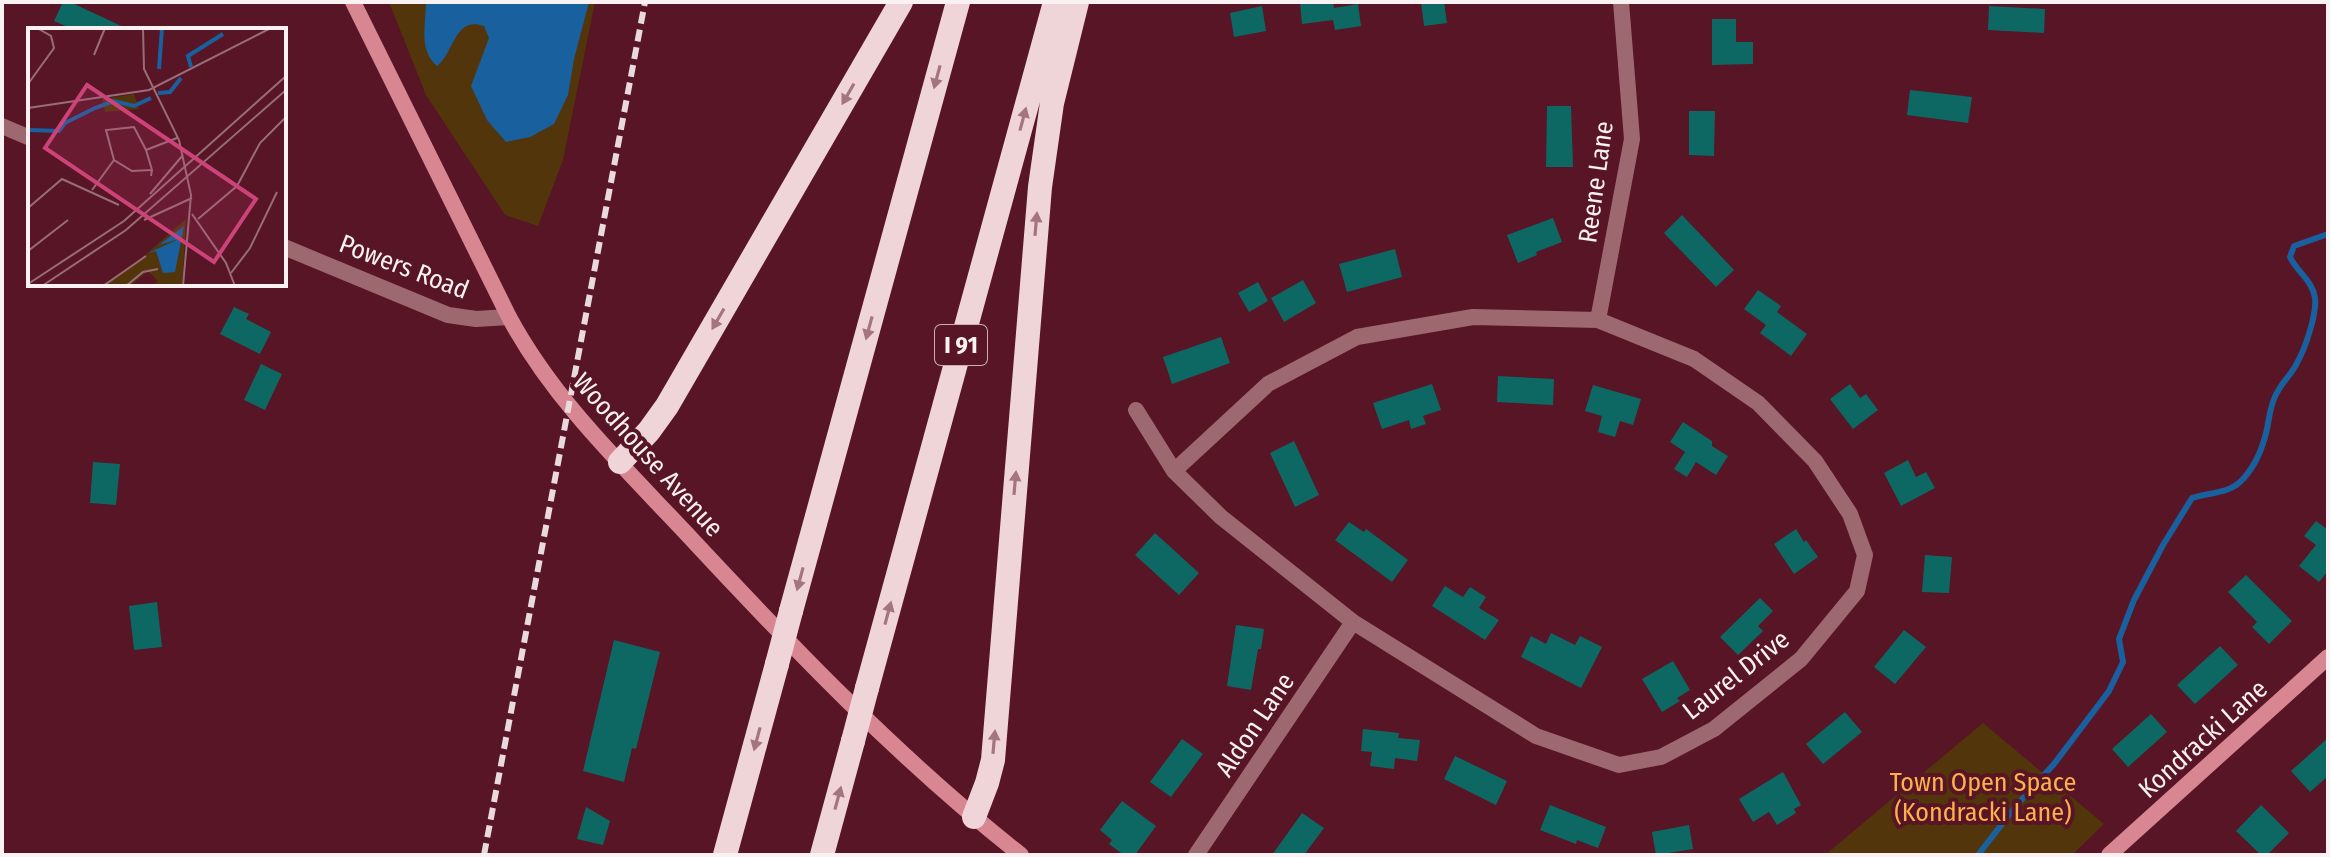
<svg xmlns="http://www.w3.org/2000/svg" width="2330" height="857" viewBox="0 0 2330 857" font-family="'Fira Sans Condensed',sans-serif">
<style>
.green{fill:#53350b}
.water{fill:#19609e}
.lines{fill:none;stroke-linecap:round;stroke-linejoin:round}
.stream{stroke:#19609e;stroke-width:6}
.building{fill:#0d6864}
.street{stroke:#9d6870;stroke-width:16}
.secondary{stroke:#d98693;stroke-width:16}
.highway{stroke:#f0d5d8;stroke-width:24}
.rail{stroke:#e9dadd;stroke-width:6;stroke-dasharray:12 6;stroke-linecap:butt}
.highway-bridge{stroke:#f0d5d8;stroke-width:24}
.oneway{fill:#a4757f}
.labels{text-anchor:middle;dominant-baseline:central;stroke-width:8;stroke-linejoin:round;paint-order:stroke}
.shield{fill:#571526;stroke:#c9afb5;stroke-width:2}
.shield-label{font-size:24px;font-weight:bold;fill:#faf1f2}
.street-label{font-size:26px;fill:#faf1f2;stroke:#571526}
.park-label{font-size:26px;fill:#feb04c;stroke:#571526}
.inset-river{fill:none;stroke:#19609e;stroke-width:4}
.inset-road{fill:none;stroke:#986d78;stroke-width:2}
.view{fill:#cd4379;fill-opacity:0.15;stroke:#cd4379;stroke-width:4}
.inset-edge{fill:none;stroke:#faf1f2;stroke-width:4}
</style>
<rect width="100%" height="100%" fill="#571526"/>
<path class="green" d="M389,2H595L563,160L538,226L505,215L426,95Z
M1983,723L2104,824L2072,855H1825Z"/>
<path class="water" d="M426,2H589L574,59L568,95L554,124L530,137L506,142L487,120L471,86L489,38L484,26C454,16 455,52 437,66C418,49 426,25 426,2Z"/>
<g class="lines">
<path class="stream" d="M1978,855L2016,806L2054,764L2109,691L2123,662L2119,639L2134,600L2163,545L2192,498C2210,492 2230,494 2243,479C2255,466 2263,447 2267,429C2269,419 2270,409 2274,399C2280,383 2291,376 2297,363C2305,349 2317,314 2315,298C2313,281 2297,272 2290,257L2294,246L2328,234"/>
</g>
<path class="building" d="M63,2H70L130,30H75L54,21Z
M1300,2H1333L1334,8L1358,4L1361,26L1335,30L1333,20L1302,24Z
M1421,2H1444L1447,23L1424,26Z
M1262,6L1266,31L1234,37L1230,13Z
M1989,6L2045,9L2044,33L1988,30Z
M1712,19H1736V42H1753V64L1712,65Z
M1910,90L1972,97L1968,123L1907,115Z
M1547,106H1571L1573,167H1546Z
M1689,111H1715L1714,156L1689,155Z
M1682,215L1734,270L1716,287L1664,233Z
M1553,218L1562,242L1536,252L1537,255L1518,263L1507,235Z
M1395,249L1402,277L1347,292L1339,264Z
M1303,280L1316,303L1284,322L1271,298Z
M1258,282L1268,301L1249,312L1238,293Z
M1758,290L1781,306L1777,312L1807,334L1791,356L1760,333L1766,325L1744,309Z
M234,307L249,314L246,319L271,332L260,354L220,334Z
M1221,337L1230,363L1172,384L1163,357Z
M261,364L282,374L265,410L244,400Z
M1498,376L1554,379L1553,405L1497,402Z
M1432,384L1441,410L1423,416L1426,424L1411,429L1409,420L1382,429L1373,403Z
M1850,384L1860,398L1866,394L1878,410L1853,429L1830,399Z
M1593,385L1641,399L1633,425L1620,421L1615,437L1598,432L1602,416L1585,411Z
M1683,422L1712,441V446L1728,456L1716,475L1696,462L1687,477L1674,469L1685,452L1670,442Z
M1294,441L1319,495L1295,507L1270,453Z
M1908,460L1916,477L1926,472L1935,488L1901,506L1884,473Z
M93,462L120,464L116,505L90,503Z
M2316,521L2328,530V571L2319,582L2299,566L2316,545L2304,536Z
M1349,522L1364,532L1366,529L1408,560L1392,582L1335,540Z
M1796,529L1804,542L1806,540L1818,557L1794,574L1774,544Z
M1155,533L1199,573L1179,595L1135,555Z
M1925,555L1952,557L1949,593L1922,592Z
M2246,575L2292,621L2269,644L2252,627L2257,622L2228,592Z
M1445,586L1463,597L1470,587L1486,597L1479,608L1499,620L1485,640L1432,606Z
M1760,598L1773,611L1758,626L1763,631L1738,655L1720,637Z
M157,602L162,647L134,650L129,606Z
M1236,625L1264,629L1261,649H1258L1251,690L1227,686Z
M1904,630L1926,647L1895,684L1874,667Z
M1551,633L1575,645L1580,636L1602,647L1581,688L1521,657L1531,636L1546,644Z
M614,640L660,652L636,749L632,748L624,782L583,771Z
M2220,646L2238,665L2195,704L2177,685Z
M1673,661L1690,690L1677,698L1680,701L1662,712L1642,679Z
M1845,712L1862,732L1823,764L1806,744Z
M2151,714L2167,732L2128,767L2112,749Z
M1363,729L1399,733L1398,738L1420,740L1417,761L1395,758L1394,769L1370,766L1372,752L1361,751Z
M2328,738V776L2310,792L2291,771Z
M1182,739L1203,754L1171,797L1150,782Z
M1455,756L1507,781L1496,805L1444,779Z
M1783,772L1801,805L1794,809L1796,813L1777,825L1769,812L1753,822L1739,799Z
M1122,801L1156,826L1135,855H1124L1109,844L1112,840L1100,830Z
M1550,805L1606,827L1598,848L1577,840L1576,844L1540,830Z
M2261,805L2289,833L2267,855H2261L2236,831Z
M586,807L610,821L603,845L577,839Z
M1302,813L1324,828L1304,855H1272Z
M1689,825L1693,849L1656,855L1652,832Z"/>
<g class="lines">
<path class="street" d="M2,126L30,138
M284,247L448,315L476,319L509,317
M1598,320L1632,139L1621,2
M1136,410L1174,471L1221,517L1353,622L1536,736L1619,765L1661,757L1714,729L1801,659L1857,591L1865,555L1850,514L1815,461L1758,403L1694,359L1598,320L1473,317L1357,337L1268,384L1174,471
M1196,855L1353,622"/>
<path class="secondary" d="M353,2L509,317C553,399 622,465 685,532C791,646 899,759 1021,855
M2109,855L2328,657"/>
<path class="highway" d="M620,462L649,431L667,406L901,2
M791,611L958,2
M867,688L1055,2
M974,817L987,783L993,760L1040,187L1052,103L1077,2
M725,855L777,664
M822,855L853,741"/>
<path class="rail" d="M484,855L645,2"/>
<path class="highway-bridge" d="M777,664L791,611
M853,741L867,688"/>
</g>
<defs><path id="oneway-solid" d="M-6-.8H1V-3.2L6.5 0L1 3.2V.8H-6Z" transform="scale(2)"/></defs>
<g class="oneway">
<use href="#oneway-solid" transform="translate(937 77) rotate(105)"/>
<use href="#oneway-solid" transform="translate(848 94) rotate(120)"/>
<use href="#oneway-solid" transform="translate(1023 119) rotate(-75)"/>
<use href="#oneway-solid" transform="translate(1036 224) rotate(-85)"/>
<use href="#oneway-solid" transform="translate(718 319) rotate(120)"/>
<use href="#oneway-solid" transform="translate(869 328) rotate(105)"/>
<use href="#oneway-solid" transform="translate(1015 483) rotate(-85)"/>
<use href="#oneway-solid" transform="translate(800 579) rotate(105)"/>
<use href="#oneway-solid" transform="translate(888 613) rotate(-75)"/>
<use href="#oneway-solid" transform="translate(757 739) rotate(105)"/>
<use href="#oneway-solid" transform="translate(994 742) rotate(-85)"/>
<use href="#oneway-solid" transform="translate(838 798) rotate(-75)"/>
</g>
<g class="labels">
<rect class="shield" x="935" y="325" width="52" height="40" rx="6"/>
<g class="shield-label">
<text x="961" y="345">I 91</text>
</g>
<g class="street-label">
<text transform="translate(1596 182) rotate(-82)">Reene Lane</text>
<text transform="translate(404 267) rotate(21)">Powers Road</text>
<text transform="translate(648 455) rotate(48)">Woodhouse Avenue</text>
<text transform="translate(1736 675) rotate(-38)">Laurel Drive</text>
<text transform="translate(1255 725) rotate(-56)">Aldon Lane</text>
<text transform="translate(2203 739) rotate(-42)">Kondracki Lane</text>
</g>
<g class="park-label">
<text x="1983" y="782">Town Open Space<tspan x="1983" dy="30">(Kondracki Lane)</tspan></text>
</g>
</g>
<g transform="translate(28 28)">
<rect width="258" height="258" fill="#571526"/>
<path d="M106,66L111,81L77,84L74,71ZM158,191L154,258H124L130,253L120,243L102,258H73L108,235Z" fill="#53350b"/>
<path d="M156,198L147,244L135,245L128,223L120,225L151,211L131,217Z" fill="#19609e"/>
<path class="inset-river" d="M163,39L160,28L195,6M131,41L134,0M130,65L142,64L153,50M0,102L31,103L37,95L67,80L86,73L106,78L123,70"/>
<path class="inset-road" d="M115,0L116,41L151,112L163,167L155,258M66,27L77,0M0,56L26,20L23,8L9,0M0,80L121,62L243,0M118,122L149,110M123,148L124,142L118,122L106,99L78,102L86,132L104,143L124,142M64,162L86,132M122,166L155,127M0,180L34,151L91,177M164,186L198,235L207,258M170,191L209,158L232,115L258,89M116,192L164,170M0,223L40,192M203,245L222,220L249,164M0,256L96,193L258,48M14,258L98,202L258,62M75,258L118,228M98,258L115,244L130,241"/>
<path class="view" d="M59,57L228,171L186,234L17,120Z"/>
<rect width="258" height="258" class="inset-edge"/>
</g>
<rect width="2330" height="857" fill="none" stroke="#faf1f2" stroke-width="8"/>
</svg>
